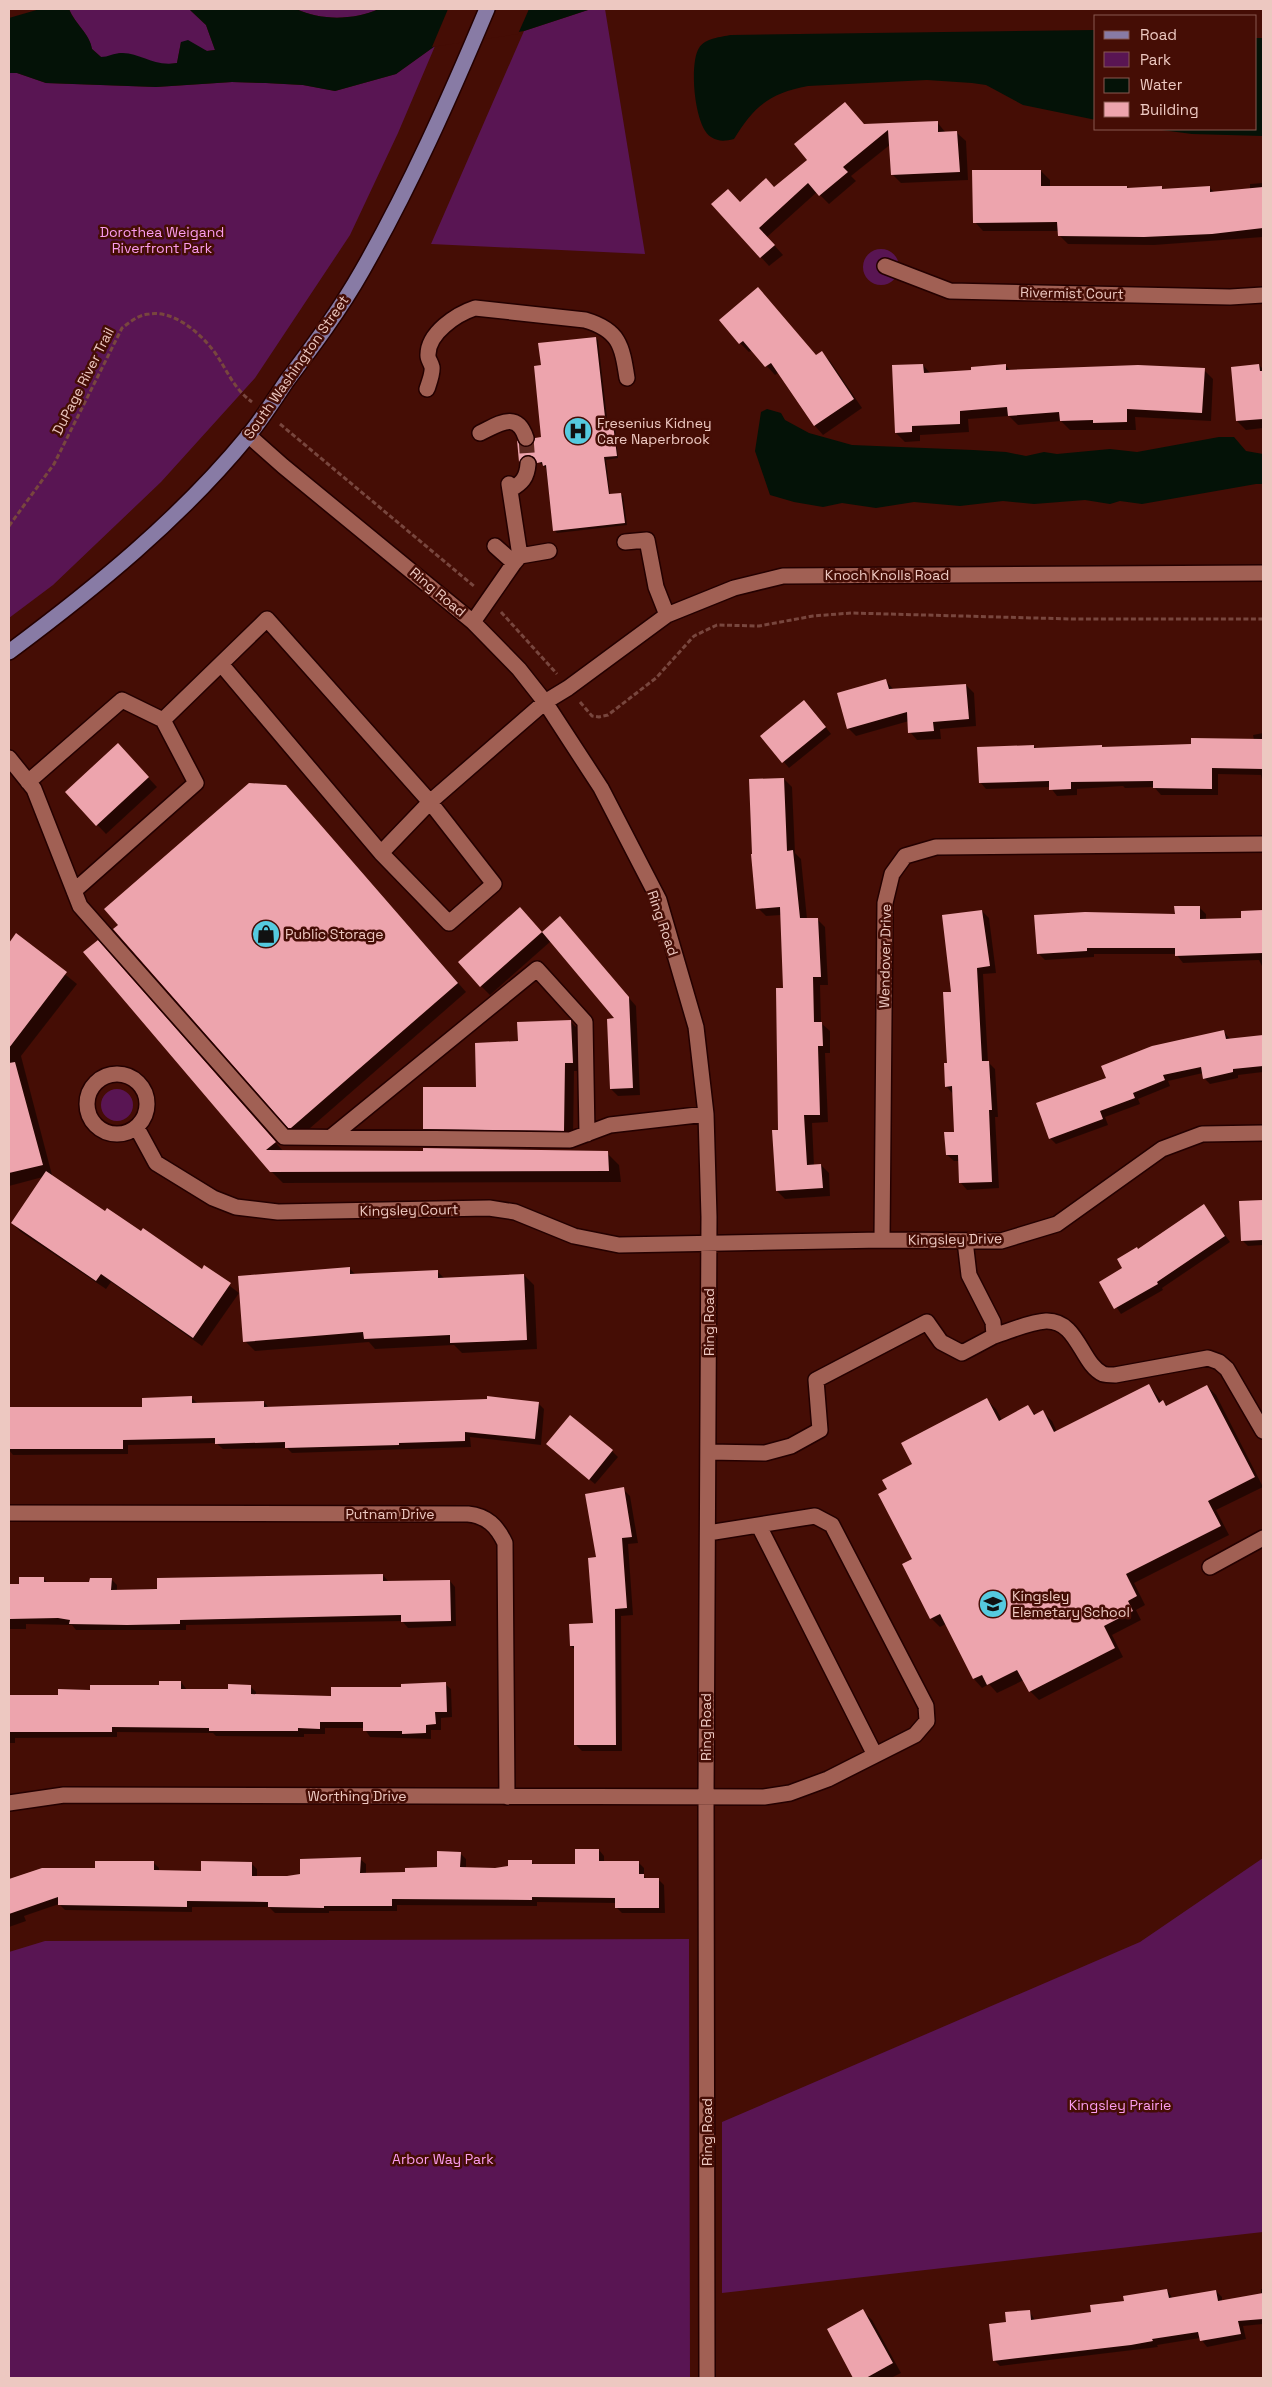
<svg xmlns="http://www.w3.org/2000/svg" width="1272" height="2387" viewBox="0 0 1272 2387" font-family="'Space Grotesk',sans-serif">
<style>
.green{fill:#591553}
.water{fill:#041207}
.pier{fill:#450d05}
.shadow{fill:#0007}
.building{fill:#eda4ad}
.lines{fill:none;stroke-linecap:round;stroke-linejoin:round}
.minor-tunnel{stroke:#5e2921;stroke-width:15;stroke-dasharray:15 8;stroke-linecap:butt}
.minor-casing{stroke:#240000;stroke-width:18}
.major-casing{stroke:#240000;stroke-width:18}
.path{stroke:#78463e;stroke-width:3;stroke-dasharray:5 2.5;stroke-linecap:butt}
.minor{stroke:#a16054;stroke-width:15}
.major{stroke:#887ba5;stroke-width:15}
.labels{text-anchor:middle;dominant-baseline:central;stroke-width:5;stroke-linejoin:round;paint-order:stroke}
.park-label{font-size:14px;fill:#fb9def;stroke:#450d05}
.street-label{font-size:14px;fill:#edc8c1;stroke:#450d05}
.poi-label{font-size:14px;fill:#edc8c1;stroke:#450d05;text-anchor:start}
</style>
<rect width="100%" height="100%" fill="#450d05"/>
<path class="green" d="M69,9H189L206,25L215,50L207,51L181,42L177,63L163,65L120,53L111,57H101L92,49C89,33 75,24 69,9Z
M296,9H379C354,20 322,21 296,9Z
M591,9H605L645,254L431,244L524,31Z
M435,46L398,133L350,235L255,378L161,482L53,585L9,618V73H17L46,83L156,87L232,82L266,83L303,85L335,91L396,74Z
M863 267a18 18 0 1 1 36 0a18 18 0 1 1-36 0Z
M101 1105a16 16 0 1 1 32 0a16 16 0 1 1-32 0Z
M1263,1858V2232L722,2293V2122L1140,1942Z
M689,1939L690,2378H9V1952L45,1941Z"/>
<path class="water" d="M40,9H69C75,24 90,34 92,49L101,57C108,57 114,53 121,53C140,52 152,67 177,63L181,42L188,40L207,51L215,50L206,25L189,9H296C322,21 354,20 379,9H591L524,31L435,46L396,74L335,91L303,85L266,83L232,82L156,87L46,83L17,73H9V18Z
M1096,30V120L1023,105L986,85L972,83L927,80L808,86C770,93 754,106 734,139C725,141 719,142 711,137C694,127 689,63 699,48C705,38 721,37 731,35Z
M1256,38H1263V136L1192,134L1154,129H1256Z
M767,409L781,413L785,420L809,433L852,445L973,450L1006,452L1026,456L1044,452L1057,454L1110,449L1137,452L1219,437H1234L1246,451L1263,454V484H1256L1142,504L1120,501L1110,504L1085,500L1034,504L1003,501L960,506L914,502L876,508L842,503L823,507L794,502L770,495L755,451L761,412Z"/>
<path class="pier" d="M448,9H529L518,34L432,47Z"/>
<path class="shadow" d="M937,122L946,133H957L966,141L968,180L901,183L892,174L891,144L851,176L856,181L829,204L817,192L767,237L783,255L769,266L713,204L740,203L775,188L865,126Z
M1041,171L1050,180V187H1127L1129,189L1162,188L1164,190L1210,188L1215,193L1250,189V184L1263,183V237L1154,245L1068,244L1059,235V231H983L975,222Z
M758,289L816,356L821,352L830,361L862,408L823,435L815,426L779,372L775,375L752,350L749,352L740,343L721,320Z
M595,338L598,340L608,427L612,426L615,428L618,458L606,460L610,495L620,494L623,496L627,525L557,533L554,530L546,468L532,457L526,458L522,464L518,443L525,449L543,438V366Z
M923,365L931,374L973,372L1005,365L1011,371L1204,370L1213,379L1211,421L1135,417L1136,430H1070L1061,421L1018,425L1009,416L968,419L969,432L920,435V441L905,442L896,433Z
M1259,365L1263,369V428L1246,430L1237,421Z
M886,681L894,690L966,685L974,693L976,726L940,729L941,739L917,740L910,732L909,721L856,736L848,728Z
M810,707L831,734L789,768L762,736Z
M1263,733V784L1261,775L1218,774V795H1161L1154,787L1125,788L1123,786L1077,789V795L1057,796L1050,787L986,789L980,782L1034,746L1037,749L1192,745L1254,740L1253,735Z
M126,754L157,787L106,834L67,793Z
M784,779L792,787L795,853L801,859L807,919H817L825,927L828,985H820L821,1023L830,1031V1053H825L828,1122L812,1123L814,1166L821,1165L829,1173L830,1196L785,1199L777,1191L785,989L781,915L766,916L758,908Z
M294,795L466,992L301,1136L289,1127Z
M1199,907L1206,914V920L1243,919L1242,912L1263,911V968L1259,960L1183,963L1176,954H1094V957L1045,960L1038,953Z
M982,911L989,918L996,973L983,974L988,1062L995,1069L998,1117H995L999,1188L967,1190L961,1183L960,1161H954L947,1155L955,1133L953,1094L946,1086L953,993Z
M528,918L542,933L560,918L636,1006L640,1095L618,1096L611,1089L616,1020L551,941L490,995L481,986Z
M16,935L77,984L21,1056L52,1175H50L105,1213L202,1271L205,1267L239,1293L202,1346L111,1282L106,1289L21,1232L12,1223L43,1177L9,1186V1065L11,1064L9,1062V945Z
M110,954L284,1152L607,1153L619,1165L621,1182L283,1183L271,1171Z
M570,1021L579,1030L582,1071H574L573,1139L433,1138L424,1129L477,1088L519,1043Z
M1224,1032L1230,1039L1263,1037V1072L1238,1075V1078L1210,1084L1204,1078L1203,1073L1168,1081L1170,1086L1138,1099L1140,1104L1105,1117L1108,1125L1056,1144L1050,1138L1107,1079Z
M1263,1202V1245L1248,1246L1242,1240L1240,1203Z
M1204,1206L1230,1242L1162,1288L1163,1290L1121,1314L1100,1283L1124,1269L1138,1250Z
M349,1268L356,1275L437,1271L445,1279L524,1275L534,1285L537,1349L462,1353L454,1345L375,1349L369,1342L255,1351L245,1341Z
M1149,1385L1162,1402L1168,1406L1207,1386L1216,1395L1263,1487L1216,1510L1229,1535L1134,1583L1145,1605L1136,1610L1141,1620L1112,1635L1123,1657L1039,1700L1030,1691L1024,1680L997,1693L989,1684L982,1688L974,1679L946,1624L940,1627L931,1618L904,1564L913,1560L889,1490L914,1465L987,1400L996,1409L1002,1420L1028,1407L1036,1415L1043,1412L1052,1421L1057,1432Z
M192,1398L198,1404L264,1402L269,1408L538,1403L544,1409L541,1445L470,1437L471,1447L292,1453L287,1448L223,1449L216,1443L128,1445V1454L13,1455L9,1450V1409L143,1408Z
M553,1450L612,1451L618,1457L595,1484Z
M623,1489L630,1496L638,1543L628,1544L633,1615L621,1616L622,1751H582L576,1745L575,1650L571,1646L594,1625L597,1558Z
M383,1575L388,1581H450L455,1587L456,1626L408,1628L402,1621L186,1625V1630H76L72,1625L26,1624V1629H9V1585H20L43,1578L48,1583H91L111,1579L117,1585V1591Z
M181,1682L187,1690H229L250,1686L256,1692V1696L333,1697L445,1684L451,1689L452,1717L441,1718V1730H431V1739L370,1737L364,1728H325V1734H304V1737L216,1736L213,1733L117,1732V1737L15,1738V1743H9V1696H60L91,1691L161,1686Z
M599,1850L604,1856V1862H638L644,1868V1876L647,1879H658L664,1885L665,1913H622L616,1907V1903L537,1902V1906L397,1905V1911H329V1913H275L269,1907H192V1912L65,1910L59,1904L24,1916L26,1921L9,1927V1878L11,1880L153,1862L159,1868V1871L203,1872L251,1863L257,1869V1877H287L360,1859L366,1864V1874H406L438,1868L460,1853L466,1859V1868L495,1869L531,1862L535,1865H577Z
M1261,2289H1263V2324L1243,2326L1246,2339L1207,2347L1200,2338L1157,2345L1158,2347L1000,2366L994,2360L1007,2323L1029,2311L1035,2320L1092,2313L1167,2290L1173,2299L1216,2291L1222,2297V2302L1261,2295Z
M863,2311L872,2320L901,2373L891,2378H855L828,2330Z"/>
<path class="building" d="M845,102L864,124L938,121V132L957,131L960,172L891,175L888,130L843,167L848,172L819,196L808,183L759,228L775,245L760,258L711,204L728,189L740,202L766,178L774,187L807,160L794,144Z
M972,170H1041V186H1127V188L1162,186V189L1210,186V192L1263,187V228L1212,234L1144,237L1058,236L1057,222L973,223Z
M758,287L816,355L822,351L854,399L814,426L771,363L765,367L743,341L739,344L719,320Z
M596,337L606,426L613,424L617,456L604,457L609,494L621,493L625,523L553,531L546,465L543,466L542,462L537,463L534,457L529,455L524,456L519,462L517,440L520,445L525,447L533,444L535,438L541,437L534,366L541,365L538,343Z
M923,364L924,373L971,370V367L1006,364V370L1138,365L1205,368L1202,413L1127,409V422L1093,423V420L1060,421L1059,412L1008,416L1007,407L960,411V424L912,426V432L895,433L892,365Z
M1259,364L1260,371H1263V419L1236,421L1231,367Z
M886,679L889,689L966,684L969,719L933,722L934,731L908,733L907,712L847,729L837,693Z
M804,700L826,727L782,763L760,736Z
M1191,738L1263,739V769L1212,768V789L1153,788V781L1071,782V789L1049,790V781L979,783L977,747L1034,745V748L1102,745V747L1191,744Z
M118,743L149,777L96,826L65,792Z
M784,778L787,851L793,850L800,918H818L821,977H813L814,1022H822L823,1046H818L820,1115H804L807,1165L821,1164L823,1188L776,1191L772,1130H778L776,988H783L780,907L756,909L751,854H752L749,779Z
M249,783L286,785L458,983L291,1128H288L113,929L118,925L104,909Z
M1174,906H1200V919L1241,918V911L1263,910V953L1175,956V948H1087V951L1037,954L1034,915L1085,912L1175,914Z
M520,907L542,932L480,987L458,962Z
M982,910L990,966L977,968L982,1061H989L992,1110H989L992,1182L959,1183L958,1155H946L944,1132H954L952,1086L945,1087L944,1063H947L943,992H951L942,915Z
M560,916L629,997L633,1088L610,1089L607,1019L614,1018L542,932Z
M16,933L67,972L9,1048V943Z
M98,940L276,1142L266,1150L423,1151V1148L608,1151L609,1171L270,1172L83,952Z
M571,1020L573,1063H565L564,1131L423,1129V1087H476L475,1043L518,1041L517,1022Z
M1224,1030L1226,1039L1263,1035V1066L1233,1069V1072L1203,1079L1201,1067L1163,1075L1165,1080L1133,1093L1135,1098L1100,1111L1103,1119L1049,1139L1036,1103L1106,1078L1101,1066L1152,1046Z
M15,1062L43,1165L9,1173V1063Z
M46,1171L105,1211L107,1208L141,1231L143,1228L202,1269L204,1265L231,1283L193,1338L101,1274L96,1281L11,1223Z
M1263,1200V1240L1241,1241L1239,1201Z
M1204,1204L1225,1236L1157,1282L1158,1284L1114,1309L1099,1282L1122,1268L1117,1259L1137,1247L1138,1249Z
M350,1267V1274L438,1270V1278L524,1274L527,1340L450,1343V1335L364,1339L363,1332L243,1342L238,1276Z
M1149,1384L1159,1403L1163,1400L1166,1406L1207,1385L1255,1477L1208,1501L1221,1526L1126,1574L1137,1596L1128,1601L1133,1611L1104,1626L1115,1648L1029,1692L1017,1670L987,1685L982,1675L973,1679L940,1614L930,1619L902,1564L912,1559L878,1494L887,1489L882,1480L912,1464L901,1443L987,1398L999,1421L1028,1405L1034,1415L1043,1410L1054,1432Z
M192,1396V1403L264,1401V1407L487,1399V1396L539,1402L535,1439L465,1432V1441L399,1443V1445L285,1448V1442L215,1444V1438L123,1440V1449H9V1407H142V1398Z
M570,1415L613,1450L589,1480L546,1444Z
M624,1487L632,1537L622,1538L627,1608L615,1609L616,1745H574V1646H570L569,1624L593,1623L588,1558L596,1557L585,1494Z
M383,1574V1581L450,1580L451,1621L401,1622V1615L180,1620V1624L127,1625L69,1624L70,1620L58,1618L9,1619V1584H19V1577H44V1582H89L90,1578H112L111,1590L157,1589V1578Z
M159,1681H181V1689H228V1684L251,1685V1694L331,1696V1687H401V1684L446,1682L447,1712H435L436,1724L426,1725V1733L402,1734V1731H363V1722H320V1729L298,1728V1731H209V1728L112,1727V1732H9V1695H58V1689L90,1690V1685H159Z
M575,1849H599V1861H639V1874H644V1878H659V1908H615V1898L532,1897V1900L392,1899V1906H324V1908L268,1907V1902L187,1901V1907L58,1905V1897L9,1914V1879L42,1868H95V1861H154V1870L201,1871V1861L252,1862V1876H287L300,1874V1859L361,1857L360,1873L405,1872V1868L437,1867V1851L461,1852L460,1867L495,1868L508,1866V1860H532V1864H575Z
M1167,2289L1169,2298L1216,2290L1218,2301L1263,2293V2319L1238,2321L1241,2334L1200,2341L1198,2332L1152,2339L1153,2341L1131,2345L993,2361L989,2324L1006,2322L1005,2312L1030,2310L1031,2320L1091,2312L1090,2305L1124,2301L1123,2296Z
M863,2309L893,2363L866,2378H853L827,2329Z"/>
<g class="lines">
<path class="minor-tunnel" d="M526,438L528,464"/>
<defs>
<path id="minor" d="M885,266L950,291L1230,297L1263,295
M427,389C429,383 433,373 432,367C431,363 428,359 428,356C427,333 457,314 475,308L585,320C619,330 622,345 627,378
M480,433C499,424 517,410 526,438
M248,435L283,466L473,622L519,669L545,702L601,788L659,900L696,1027L706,1114L709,1217L706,1796L707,2378
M509,484L520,556L514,563
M510,490C522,483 527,478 528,464
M625,542L647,540L656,587L667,615
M520,556L549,551
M473,622L514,563L495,546
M221,664L381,853
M9,758L34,789L80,906L284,1137L570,1140L610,1125L706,1114
M28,782L122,700L163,720L267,619L430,802L545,702L568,688L667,615L734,588L783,576L1263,573
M430,802L494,884L449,923L381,853Z
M74,891L196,783L163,720
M87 1104a30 30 0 1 1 60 0a30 30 0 1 1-60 0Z
M137,1128L156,1163L213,1198L236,1207L278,1212L489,1208L515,1212L574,1236L619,1245L882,1240L1001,1241L1057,1224L1162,1149L1202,1134L1263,1133
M331,1137L537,969L585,1022L587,1134
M882,1240L885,903L892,874L905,856L936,847L1263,844
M994,1336C1010,1331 1029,1322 1046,1321C1078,1320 1081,1364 1103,1374C1106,1375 1111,1375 1115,1375L1208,1358L1219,1362L1227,1369L1263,1431
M708,1452L765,1453L791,1446L820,1430L816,1380L927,1322L941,1342L962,1353L994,1336L993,1322L969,1275L965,1241
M9,1513L468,1514C487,1516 497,1526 505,1543L507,1797
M759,1526L875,1755
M1210,1567L1263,1538
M9,1803L64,1795L764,1797L790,1793L828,1779L915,1735L927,1721L926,1706L832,1525L815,1516L708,1533"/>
<path id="major" d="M9,652C95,588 180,519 248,436C262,419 274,400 286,382C313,346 340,310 362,271C410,187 450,97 487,9"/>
</defs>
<use href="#minor" class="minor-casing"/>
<use href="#major" class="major-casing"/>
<path class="path" d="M280,424L475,587
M9,526L54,464L122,328C130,322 138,315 149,314C173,310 199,332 213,350C227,369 232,387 252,402
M501,612L557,674
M580,702L592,716L599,717L608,715L656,678L694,636L717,625L759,626L813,616L851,613L1072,619H1263"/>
<use href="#minor" class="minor"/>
<use href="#major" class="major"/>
</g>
<defs>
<symbol id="hospital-disc" viewBox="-11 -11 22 22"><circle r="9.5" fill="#55cadf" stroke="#450d05"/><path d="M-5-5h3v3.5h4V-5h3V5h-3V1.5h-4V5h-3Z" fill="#111"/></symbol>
<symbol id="shop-disc" viewBox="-11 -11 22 22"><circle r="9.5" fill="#55cadf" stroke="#450d05"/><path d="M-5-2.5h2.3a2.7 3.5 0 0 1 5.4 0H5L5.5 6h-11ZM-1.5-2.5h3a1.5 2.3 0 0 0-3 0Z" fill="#111"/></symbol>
<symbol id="school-disc" viewBox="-11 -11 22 22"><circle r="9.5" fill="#55cadf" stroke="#450d05"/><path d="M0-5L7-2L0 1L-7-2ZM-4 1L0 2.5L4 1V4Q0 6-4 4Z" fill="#111"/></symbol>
</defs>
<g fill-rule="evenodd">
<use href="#hospital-disc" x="562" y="415" width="32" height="32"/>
<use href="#shop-disc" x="250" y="918" width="32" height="32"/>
<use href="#school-disc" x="977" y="1588" width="32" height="32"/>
</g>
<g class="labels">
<g class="park-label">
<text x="162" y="232">Dorothea Weigand<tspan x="162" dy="16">Riverfront Park</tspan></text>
<text x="1120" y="2105">Kingsley Prairie</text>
<text x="443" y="2159">Arbor Way Park</text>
</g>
<g class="street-label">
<text transform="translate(1072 293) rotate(1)">Rivermist Court</text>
<text transform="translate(296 367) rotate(-55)">South Washington Street</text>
<text transform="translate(83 381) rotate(-63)">DuPage River Trail</text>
<text x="887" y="575">Knoch Knolls Road</text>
<text transform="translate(438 592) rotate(40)">Ring Road</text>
<text transform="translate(663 923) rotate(71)">Ring Road</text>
<text transform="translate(885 956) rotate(-89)">Wendover Drive</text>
<text transform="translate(409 1210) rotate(-1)">Kingsley Court</text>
<text transform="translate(955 1239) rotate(-1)">Kingsley Drive</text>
<text transform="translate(709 1322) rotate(-90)">Ring Road</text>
<text x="390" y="1514">Putnam Drive</text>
<text transform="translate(706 1727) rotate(-90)">Ring Road</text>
<text x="357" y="1796">Worthing Drive</text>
<text transform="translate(707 2132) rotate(-90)">Ring Road</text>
</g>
<g class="poi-label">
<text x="597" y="423">Fresenius Kidney<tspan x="597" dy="16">Care Naperbrook</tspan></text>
<text x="285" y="934">Public Storage</text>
<text x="1012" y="1596">Kingsley<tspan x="1012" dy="16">Elemetary School</tspan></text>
</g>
</g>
<rect width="1272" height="2387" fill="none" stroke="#edc8c1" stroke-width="20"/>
<rect x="1094" y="15" width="162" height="115" fill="#450d05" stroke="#885850"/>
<rect x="1104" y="31" width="25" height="8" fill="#887ba5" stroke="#885850"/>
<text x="1140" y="40" font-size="15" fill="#edc8c1">Road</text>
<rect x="1104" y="52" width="25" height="15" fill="#591553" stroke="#885850"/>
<text x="1140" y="65" font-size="15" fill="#edc8c1">Park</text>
<rect x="1104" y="78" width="25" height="15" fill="#041207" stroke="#885850"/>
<text x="1140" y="90" font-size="15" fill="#edc8c1">Water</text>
<rect x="1104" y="102" width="25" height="15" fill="#eda4ad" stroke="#885850"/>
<text x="1140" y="115" font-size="15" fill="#edc8c1">Building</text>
</svg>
